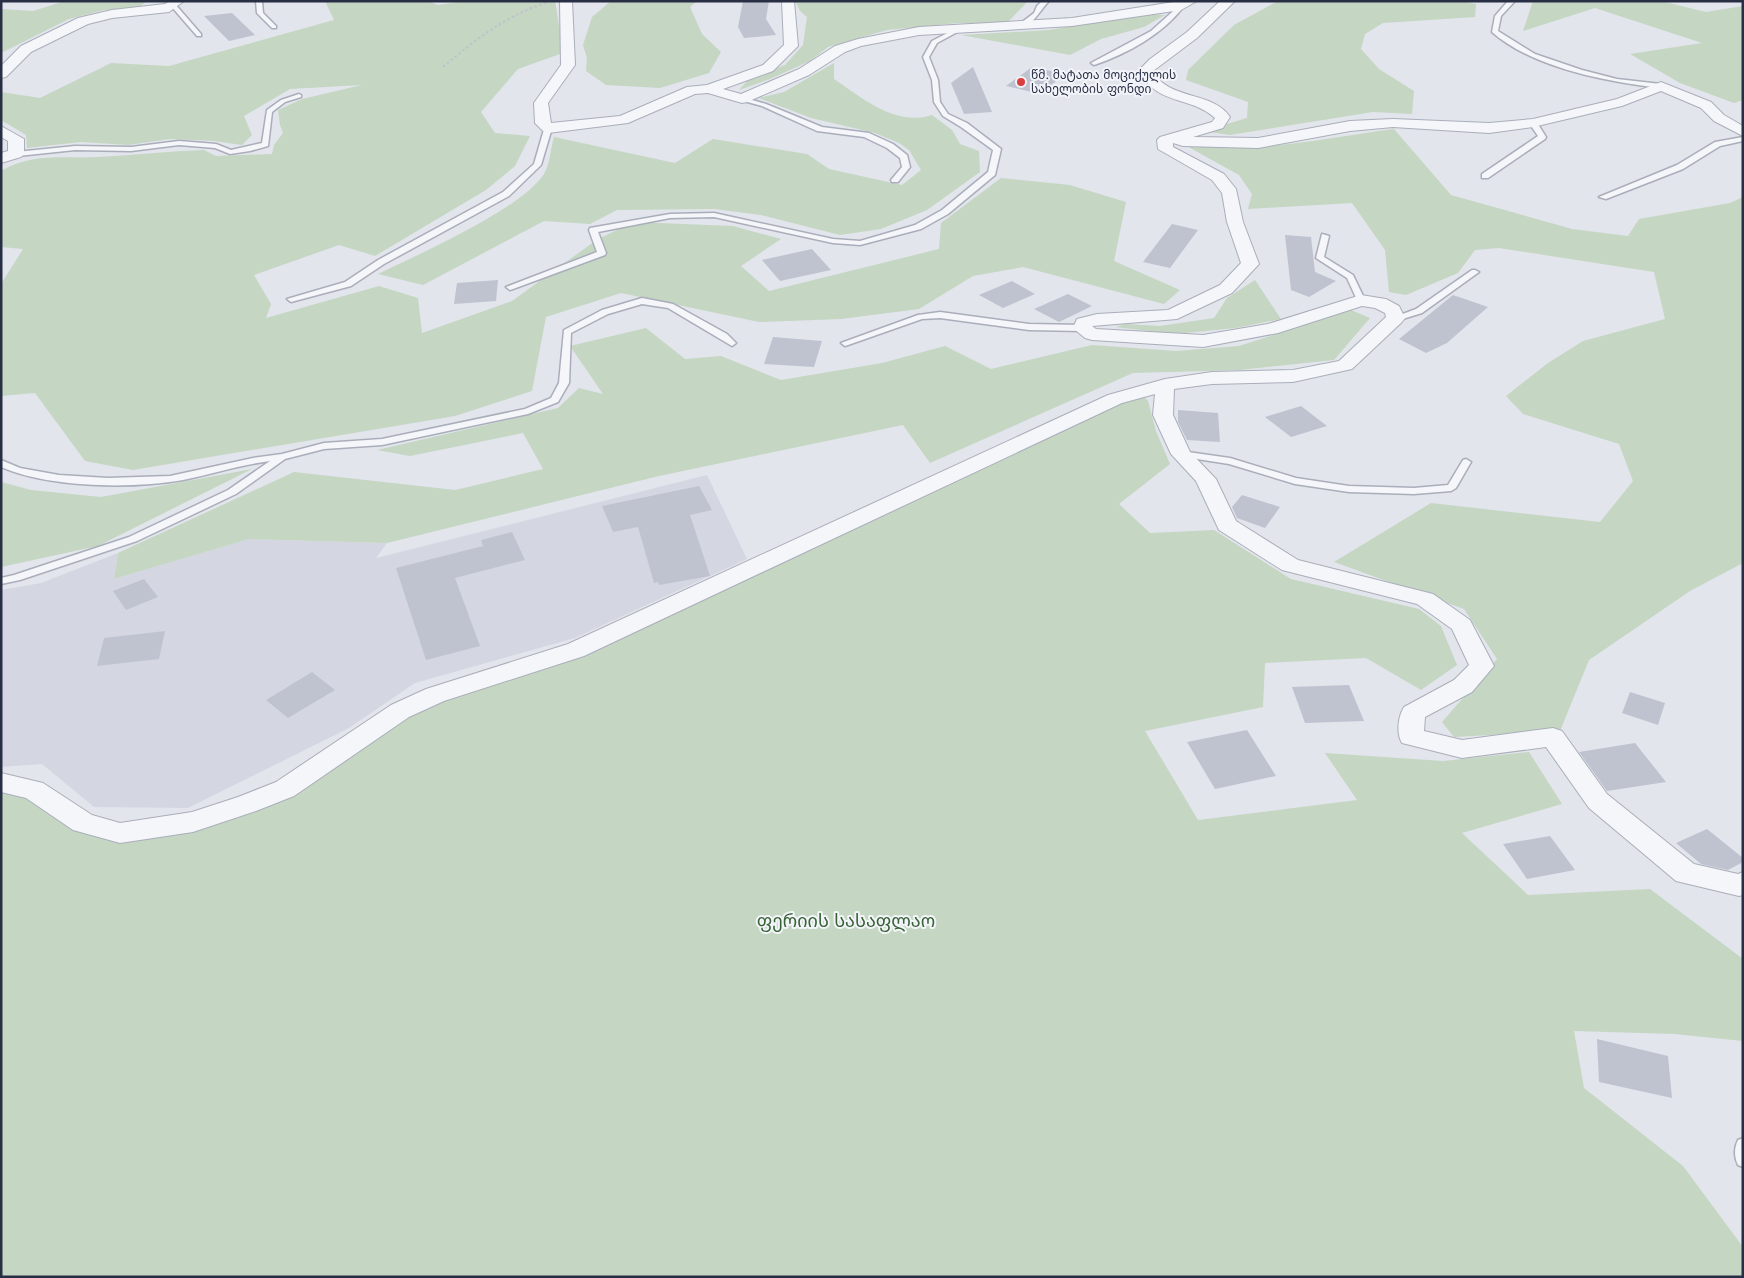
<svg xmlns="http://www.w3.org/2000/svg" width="1744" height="1278" viewBox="0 0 1744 1278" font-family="Jost,'Noto Sans Georgian',sans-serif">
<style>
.built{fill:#d4d7e1}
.green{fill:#c5d6c3}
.building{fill:#bfc3cf}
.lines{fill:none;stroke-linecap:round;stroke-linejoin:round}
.service-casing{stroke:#aaaeba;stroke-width:3}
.minor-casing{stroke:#aaaeba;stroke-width:2}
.path{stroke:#c0c2ca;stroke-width:2;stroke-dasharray:2.5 2.5;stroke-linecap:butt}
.service{fill:#f5f6f9;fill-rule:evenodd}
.minor{fill:#f5f6f9;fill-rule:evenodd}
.poi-dot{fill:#da3e40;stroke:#f2f4f9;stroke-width:2}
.labels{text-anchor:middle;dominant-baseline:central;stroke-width:4;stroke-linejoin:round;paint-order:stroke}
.far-poi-label{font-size:12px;fill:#282f45;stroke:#f2f4f9;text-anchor:start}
.near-park-label{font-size:18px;fill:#376234;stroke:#f2f4f9}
</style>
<rect width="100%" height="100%" fill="#e2e5ec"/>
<path class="built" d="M707,475L747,559L575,638L415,683L349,728L188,808L94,807L42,764L1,767V590L41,583L118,553L114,579L249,539L387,543L376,558Z"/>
<path class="green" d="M65,1H147L138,8L104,10L69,19L1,53V9L33,11Z
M325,1H427L438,5L467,1H555L560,31V54L518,69L481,112L495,133L530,136L515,166L486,190L375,256L339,245L254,275L271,304L266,318L379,286L418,298L422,333L512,301L598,239L634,222L733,226L781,239L741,266L769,291L939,249L941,223L1001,178L1070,185L1126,202L1114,261L1180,290L1164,304L1023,267L973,276L919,309L841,319L759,322L621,293L546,317L532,391L455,416L133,470L85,461L35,393L1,396V284L23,249L1,247V171C34,152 64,159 99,157C134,155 169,151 204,150L216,156L272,154L274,145L283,133L280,125L278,110L302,99L362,85L290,89L244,116L252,135L242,145L214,141L170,139L128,145L81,142L27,148L26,135L1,120V92L40,98L111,63L169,66L334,20Z
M611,1H697L690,7L702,34L721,52L709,73L660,88L606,85L586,71L587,58L583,45L592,17Z
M795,1H1028L1006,24L958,23L887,30L828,47L810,61L770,79L739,90L749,79L785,65L803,45L807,17L800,11Z
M1278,1H1459L1476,4L1475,17L1383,23L1365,34L1361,49L1379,69L1414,91L1412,114L1373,112L1230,135L1203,131L1247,118L1248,102L1186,80L1188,70L1234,25Z
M1533,1H1661L1706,12L1743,6V100L1734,103L1680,83L1630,54L1702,43L1595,8L1523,31Z
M1142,14L1165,15L1144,27L1101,39L1070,55L961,35L1049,30Z
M834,63V79C862,98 896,127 932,115L952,130L960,144L979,151L980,172L927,210L881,229L840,235L761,215L714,209L617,210L590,224L544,221L423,285L378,274C415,256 531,205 546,170C550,161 551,147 554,137L675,163L713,139L807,154L829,169L902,185L921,170L909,150L899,143L875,133L811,118L759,98L784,92Z
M1394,129L1451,195L1572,229L1628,236L1639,219L1730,203L1743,197V563L1690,591L1589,660L1560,731L1454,737L1442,722L1497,659L1464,609L1334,562L1431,503L1600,522L1633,481L1619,444L1523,414L1506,396L1548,363L1583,341L1665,319L1654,272L1499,248L1475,250L1458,273L1406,295L1389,292L1385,250L1352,203L1248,209L1252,194L1239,175L1183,144C1254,155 1324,138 1394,129Z
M1255,280L1281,319L1236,328L1175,334L1115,327L1126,324L1160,326L1214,318L1227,298Z
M1351,310L1370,318L1334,360L1240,370L1133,373L930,463L903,425L659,476L387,543L249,539L114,579L118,553L294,472L455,490L543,469L523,433L410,456L377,450L558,408L579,388L603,394L570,346L646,328L685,359L721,356L781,380L882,363L945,346L991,369L1092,345L1176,351L1239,346Z
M1142,394L1148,401L1156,431L1170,464L1119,504L1150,533L1214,530L1291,579L1419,609L1441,626L1457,665L1421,690L1366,658L1265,663L1263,707L1145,731L1198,820L1357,800L1325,753L1443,761L1529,752L1562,804L1462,833L1528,895L1650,889L1743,959V1041L1674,1034L1574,1031L1584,1088L1683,1166L1743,1247V1277H1V789L25,795L118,835L249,808L400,715L579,654L893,506Z
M252,469L98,546L1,567V482L31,490L101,497Z"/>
<path class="building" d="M743,1H769L766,19L776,35L744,38L738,27Z
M232,13L255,35L229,41L204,16Z
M973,67L992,112L964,114L951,83Z
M1032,67L1065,74L1040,94L1006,86Z
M1172,224L1198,230L1170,268L1143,262Z
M1285,235L1311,237L1315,272L1336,281L1309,297L1291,290Z
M812,249L831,270L780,281L762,260Z
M498,280L496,301L454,304L457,283Z
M1012,281L1035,294L1003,308L979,295Z
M1068,294L1092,306L1059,322L1034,309Z
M1453,295L1488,307L1447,343L1426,353L1399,339Z
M773,337L822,341L814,367L764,364Z
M1301,406L1327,426L1291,437L1265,417Z
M1178,410L1218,413L1220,442L1187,440L1178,422Z
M699,486L712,510L690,515L710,576L659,585L658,582L654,583L638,527L613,532L602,506Z
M1242,495L1280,507L1265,528L1237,518L1232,507Z
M512,532L525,560L455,578L480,646L426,660L396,568L483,546L481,540Z
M144,579L158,597L126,610L113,591Z
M165,631L159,659L97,666L104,638Z
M312,672L335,690L288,718L266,700Z
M1349,685L1364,721L1305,723L1292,687Z
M1630,692L1665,703L1658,725L1622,713Z
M1247,730L1276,776L1215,789L1187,742Z
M1635,743L1666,782L1607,791L1579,752Z
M1707,829L1743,858V862L1728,870L1701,864L1676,843Z
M1550,836L1575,870L1527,879L1503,844Z
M1597,1039L1668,1056L1672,1098L1599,1082Z"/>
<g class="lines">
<defs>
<path id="service" d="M256,1H262L263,13L276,26V28H272L257,13Z
M1042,1H1049C1040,10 1032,28 1017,28V26L1034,13L1037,6Z
M1508,1H1515L1501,16L1498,31L1535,54L1582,70L1617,79L1661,84L1664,86L1661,88C1608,82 1533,68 1492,32L1495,16Z
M171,4H175L201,34V36H197L171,6Z
M1181,4L1184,6C1163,34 1127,54 1094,65L1091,63L1151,31Z
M959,27L962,29L961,30L937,43L929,57L938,80L940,102L948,114L967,123L1001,149L995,175L948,214L921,229L860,245L833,243L714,217L670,218L598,232L606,253L605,255L513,289L510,290L506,287L597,252L589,230L590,228L670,214L714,213L833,239L860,241L915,225L942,210L988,172L993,150L961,127L943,116L934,102L932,80L923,57L932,41Z
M299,94L301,95V97L285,102L272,112L268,146L250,151L230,154L215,148L179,145L131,151L75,150L18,156L10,159L6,157L16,152L75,146L131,147L179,141L216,144L231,150L262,143L267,110L281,100Z
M742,97L766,104L822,127L869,133L893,144L907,155L910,167L898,182H892L891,180L902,167L900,158L887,148L864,137L817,131L762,106L740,100L739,99Z
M1530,121H1536L1546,137L1545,139L1488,178H1482V174L1538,136L1529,123Z
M545,126L552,128L541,165L509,196L384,264L351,286L291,302L287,299L345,282L378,260L503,192L534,164Z
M1743,137V141L1720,146L1683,169L1606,199L1599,197L1677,165L1715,142Z
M1322,234L1329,236L1324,257L1353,275L1365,300L1364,302H1358L1347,278L1316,258Z
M1472,270H1475L1479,272L1422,313L1396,321L1392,318L1416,309Z
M642,298L673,304L727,334L736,343L732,346L668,308L642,304L608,314L571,333L569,383L558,402L528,414L382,445L324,449L285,459L236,494L137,541L20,580L1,584V578L14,575L129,537L228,490L270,461C240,465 212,474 183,480C132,489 49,488 1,467V460L20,468L59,475L108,478L170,476L253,458L282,454L324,443L382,439L525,409L551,398L559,383L564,330L602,310Z
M940,312L1029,324L1082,325L1086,328L1082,331L1029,330L940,318L922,319L848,345L845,346L841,343L918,315Z
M1181,451L1230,458L1296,478L1349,486L1414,488L1448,485L1463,460L1466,459L1471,462L1456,488L1451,491L1414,494L1349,492L1295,484L1229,464L1178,456L1176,454L1178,452Z
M1743,1138V1167L1738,1165C1734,1157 1734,1148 1738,1140Z"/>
<path id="minor" d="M170,1H184L169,12L112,18L88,24L31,52L6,77L1,78V66L21,46L78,18L112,10L165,4Z
M560,1H572L575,65L548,103L551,123L620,116L687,87L707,85L763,65L784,45L782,1H794L798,46L773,71L723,89L741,94L799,69L835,46L858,39L919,27L1072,18L1180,1H1197L1181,10L1072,26L919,35L861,46L845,52L809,75L747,102L742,103L708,93L695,94L628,123L548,133L543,131L535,123L534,103L561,65Z
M1220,1H1235L1197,38L1153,71C1168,101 1212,90 1230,117L1223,128L1193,137L1258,138L1350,121L1393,119L1489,123L1533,119L1617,99L1661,82L1711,102L1724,115L1743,126V136L1714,121L1701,108L1661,91L1622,106L1533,127L1489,133L1393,127L1350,131L1258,148L1183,146L1173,143V147L1224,174L1236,189L1243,222L1259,264L1232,293L1177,319L1092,326L1096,329L1203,335L1268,324L1361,295L1386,299L1399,306L1405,318L1402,322L1352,369L1293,382L1212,384L1174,389L1173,415L1190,452L1216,479L1236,521L1298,560L1433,594L1470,620L1494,666L1472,692L1425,717L1424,731L1462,740L1553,728L1562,731L1607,794L1694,864L1738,874L1743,872V895L1739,896L1676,881L1589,808L1546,747L1462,758L1402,743C1396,733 1398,717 1404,707L1454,680L1469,665L1452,629L1417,604L1282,570L1219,530L1196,481L1171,454L1153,415L1155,394L1122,403L584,656L444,701L409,717L294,796L256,811L193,832L120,843L73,830L26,798L1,792V773L43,783L92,815L120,823L192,812L238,797L276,782L391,705L426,689L568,644L1108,395L1165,379L1212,372L1293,370L1339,361L1386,317L1385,313L1375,308L1362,306L1278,333L1203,347L1092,340L1085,338L1073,328L1077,319L1097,314L1168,310L1220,285L1241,263L1227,222L1222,193L1212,180L1158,149L1157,140L1160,137L1212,122L1215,118C1189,95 1156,106 1139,70L1150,59L1187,32Z
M1,126L24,139V154L21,157L1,163V153L8,151V141L1,137Z"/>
</defs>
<use href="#service" class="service-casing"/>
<use href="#minor" class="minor-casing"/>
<path class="path" d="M443,67C476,39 507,15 548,2"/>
<use href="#service" class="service"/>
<use href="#minor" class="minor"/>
</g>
<circle class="poi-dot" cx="1021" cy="82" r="5"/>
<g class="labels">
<g class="far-poi-label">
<text x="1031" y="75">წმ. მატათა მოციქულის<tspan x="1031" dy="14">სახელობის ფონდი</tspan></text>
</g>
<g class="near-park-label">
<text x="846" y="921">ფერიის სასაფლაო</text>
</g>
</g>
<rect width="1744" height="1278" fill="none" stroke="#282f45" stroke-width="5"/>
</svg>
